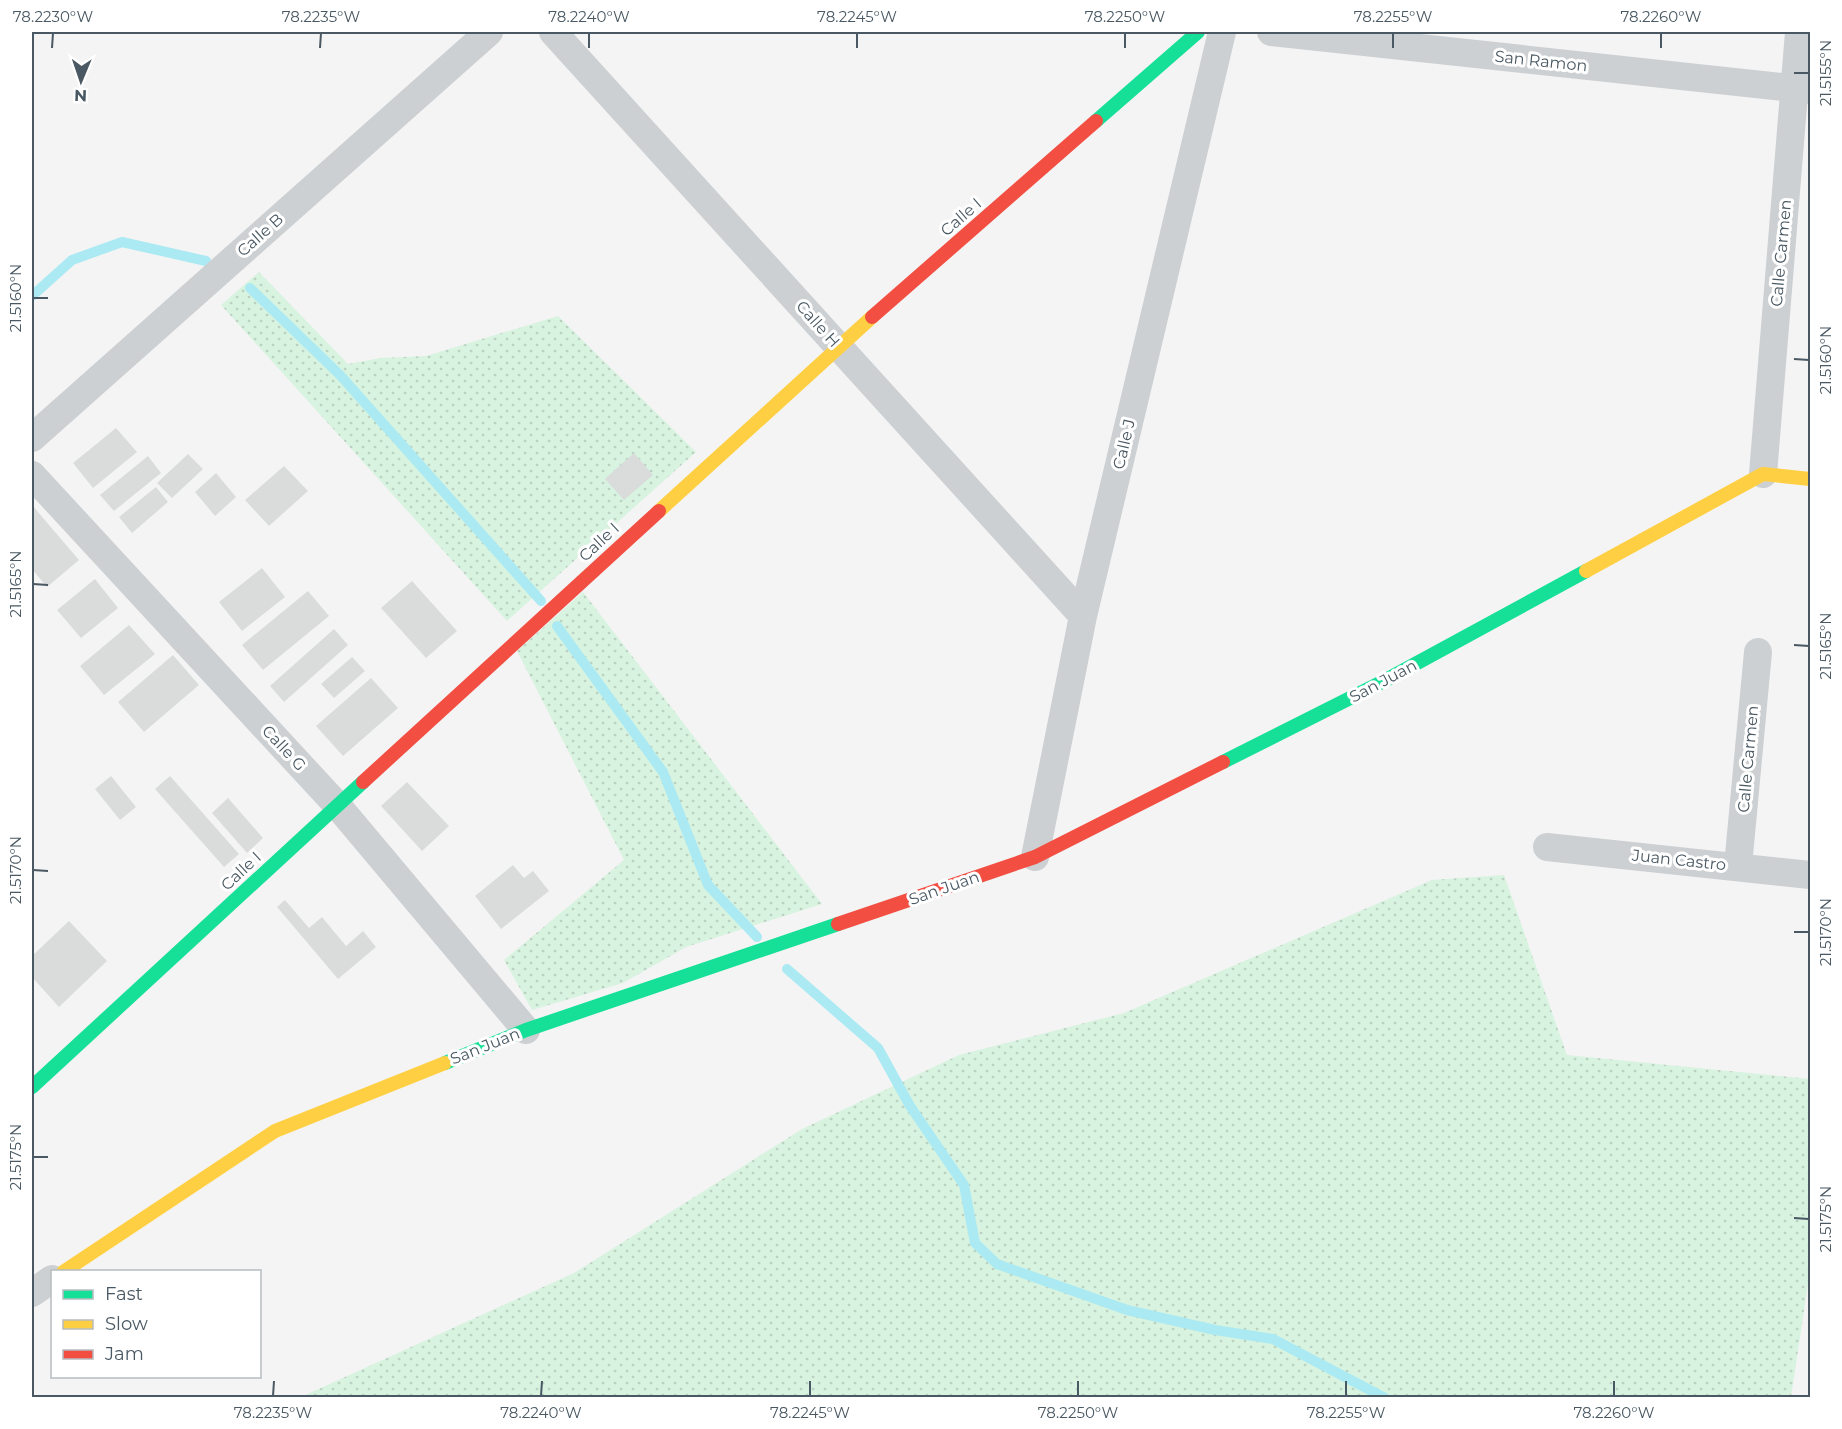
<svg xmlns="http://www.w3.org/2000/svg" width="1842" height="1429" viewBox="0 0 1842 1429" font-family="Montserrat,sans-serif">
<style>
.grass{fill:url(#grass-dots)}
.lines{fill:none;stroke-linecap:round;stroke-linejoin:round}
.stream{stroke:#abeaf3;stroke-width:10}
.building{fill:#dadcdc}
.street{stroke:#cdd0d2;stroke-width:28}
.fast{stroke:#16e098;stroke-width:14}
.slow{stroke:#ffcf43;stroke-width:14}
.jam{stroke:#f24e42;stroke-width:14}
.ticks{fill:none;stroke:#495862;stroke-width:2}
.labels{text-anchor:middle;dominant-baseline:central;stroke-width:6;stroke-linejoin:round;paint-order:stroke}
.street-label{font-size:16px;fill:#495862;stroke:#fff}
.neatline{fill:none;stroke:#495862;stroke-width:2}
.ticks-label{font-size:15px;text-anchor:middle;fill:#495862}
</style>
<defs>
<pattern id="grass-dots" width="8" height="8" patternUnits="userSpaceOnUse" patternTransform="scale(1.5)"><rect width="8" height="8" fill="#d8f3e0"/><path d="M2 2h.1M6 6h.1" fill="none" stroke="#bbd2c3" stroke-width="1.8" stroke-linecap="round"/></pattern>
</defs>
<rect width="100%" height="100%" fill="#f4f4f4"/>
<path class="grass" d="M259,272L348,364L380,358L426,356L558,316L696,452L507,621L221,305Z
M583,592L822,904L686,947L623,983L532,1010L504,960L624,860L517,651Z
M1504,875L1567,1055L1810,1079V1271L1791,1397H301L574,1273L802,1129L959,1055L1124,1013L1432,880Z"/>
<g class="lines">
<path class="stream" d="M250,288L340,375L541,601
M32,296L72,260L122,242L206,261
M557,626L663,772L708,885L757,937
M787,969L878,1048L910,1106L964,1185L975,1243L997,1264L1127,1310L1215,1330L1273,1339L1385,1398"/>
</g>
<path class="building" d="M116,428L137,452L93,488L73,463Z
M634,453L653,475L624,500L605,479Z
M188,454L203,469L172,498L157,483Z
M148,456L161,473L114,511L100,495Z
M284,466L308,491L269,526L245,500Z
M216,473L236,497L215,516L195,492Z
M156,487L168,502L132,533L119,517Z
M32,505L79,560L47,587L32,569Z
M262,568L285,597L242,631L219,602Z
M95,579L118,608L81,638L57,610Z
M412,581L457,631L426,658L381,608Z
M308,591L329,616L263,670L242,645Z
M129,625L155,654L104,695L80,666Z
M334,629L348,645L284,702L270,686Z
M173,655L199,685L144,732L118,702Z
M352,657L365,671L334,698L321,684Z
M371,678L398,708L343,756L316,726Z
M111,776L136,807L120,820L95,789Z
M170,776L239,854L224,867L155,789Z
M407,782L449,826L422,851L381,806Z
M228,798L263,838L247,853L212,813Z
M513,865L524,878L533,871L549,891L501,929L475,896Z
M285,900L309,928L322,917L346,946L363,931L376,947L338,979L277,907Z
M69,921L107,961L59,1007L32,977V956Z"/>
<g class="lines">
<path class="street" d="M553,32L1083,616
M1271,32L1810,90
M32,438L489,32
M1763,474L1799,32
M32,475L337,805L526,1030
M1547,847L1810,875
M1035,857L1083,616L1222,32
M1738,866L1758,652
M32,1293L52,1279"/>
<path class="fast" d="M1096,121L1198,32
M1223,762L1384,681L1586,571
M445,1063L526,1030L838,924
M32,1087L363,782"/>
<path class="slow" d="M659,511L872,317
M1586,571L1763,474L1810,479
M63,1272L275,1131L445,1063"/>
<path class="jam" d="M872,317L1096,121
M363,782L659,511
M838,924L1035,857L1223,762"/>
</g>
<path class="ticks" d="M52,48L53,33M320,48L321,33M589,48V33M857,48V33M1125,48V33M1393,48V33M1661,48V33M1794,73H1809M33,298H48M1794,359L1809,360M33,584L48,585M1794,645L1809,646M33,870L48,871M1794,932H1809M33,1157H48M1794,1218L1809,1219M273,1396L274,1381M541,1396L542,1381M810,1396V1381M1078,1396V1381M1346,1396V1381M1614,1396V1381"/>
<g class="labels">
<g class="street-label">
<text transform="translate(1541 61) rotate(6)">San Ramon</text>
<text transform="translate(961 217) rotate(-41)">Calle I</text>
<text transform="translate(260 235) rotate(-42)">Calle B</text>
<text transform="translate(1781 253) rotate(-85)">Calle Carmen</text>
<text transform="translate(818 324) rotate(48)">Calle H</text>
<text transform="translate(1124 444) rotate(-77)">Calle J</text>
<text transform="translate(599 542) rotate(-43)">Calle I</text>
<text transform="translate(1383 681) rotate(-28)">San Juan</text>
<text transform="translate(284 748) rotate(47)">Calle G</text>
<text transform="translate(1748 759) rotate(-85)">Calle Carmen</text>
<text transform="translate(1679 860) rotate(6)">Juan Castro</text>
<text transform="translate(241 871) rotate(-43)">Calle I</text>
<text transform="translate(944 888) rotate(-19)">San Juan</text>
<text transform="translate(485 1046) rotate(-22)">San Juan</text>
</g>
</g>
<rect width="1842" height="1429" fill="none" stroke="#ffffff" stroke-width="66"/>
<rect x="51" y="1270" width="210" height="108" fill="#ffffff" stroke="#b6bcc0" stroke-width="1.5"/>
<rect x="63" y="1290" width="30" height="9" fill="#16e098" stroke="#b6bcc0" stroke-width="1.5"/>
<text x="105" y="1300" font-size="18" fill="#495862">Fast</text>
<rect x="63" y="1320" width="30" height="9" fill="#ffcf43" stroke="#b6bcc0" stroke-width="1.5"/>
<text x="105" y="1330" font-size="18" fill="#495862">Slow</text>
<rect x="63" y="1350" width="30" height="9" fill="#f24e42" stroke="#b6bcc0" stroke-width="1.5"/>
<text x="105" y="1360" font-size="18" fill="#495862">Jam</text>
<g transform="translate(81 81) rotate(182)" stroke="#ffffff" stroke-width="4.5" paint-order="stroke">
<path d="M0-4.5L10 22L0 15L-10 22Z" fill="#495862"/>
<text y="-9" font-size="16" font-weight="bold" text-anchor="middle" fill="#495862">N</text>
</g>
<rect x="33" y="33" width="1776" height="1363" class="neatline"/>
<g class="ticks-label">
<text x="53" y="22">78.2230°W</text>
<text x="321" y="22">78.2235°W</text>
<text x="589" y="22">78.2240°W</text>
<text x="857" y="22">78.2245°W</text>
<text x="1125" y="22">78.2250°W</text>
<text x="1393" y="22">78.2255°W</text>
<text x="1661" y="22">78.2260°W</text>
<text transform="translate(1826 73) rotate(-90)" y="5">21.5155°N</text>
<text transform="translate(16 298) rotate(-90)" y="5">21.5160°N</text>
<text transform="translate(1826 360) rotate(-90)" y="5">21.5160°N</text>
<text transform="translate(16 584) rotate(-90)" y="5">21.5165°N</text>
<text transform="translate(1826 646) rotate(-90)" y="5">21.5165°N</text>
<text transform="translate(16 870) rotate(-90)" y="5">21.5170°N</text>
<text transform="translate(1826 932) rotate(-90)" y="5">21.5170°N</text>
<text transform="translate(16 1157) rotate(-90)" y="5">21.5175°N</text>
<text transform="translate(1826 1219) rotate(-90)" y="5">21.5175°N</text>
<text x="273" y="1418">78.2235°W</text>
<text x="541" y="1418">78.2240°W</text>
<text x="810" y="1418">78.2245°W</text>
<text x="1078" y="1418">78.2250°W</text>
<text x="1346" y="1418">78.2255°W</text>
<text x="1614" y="1418">78.2260°W</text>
</g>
</svg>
